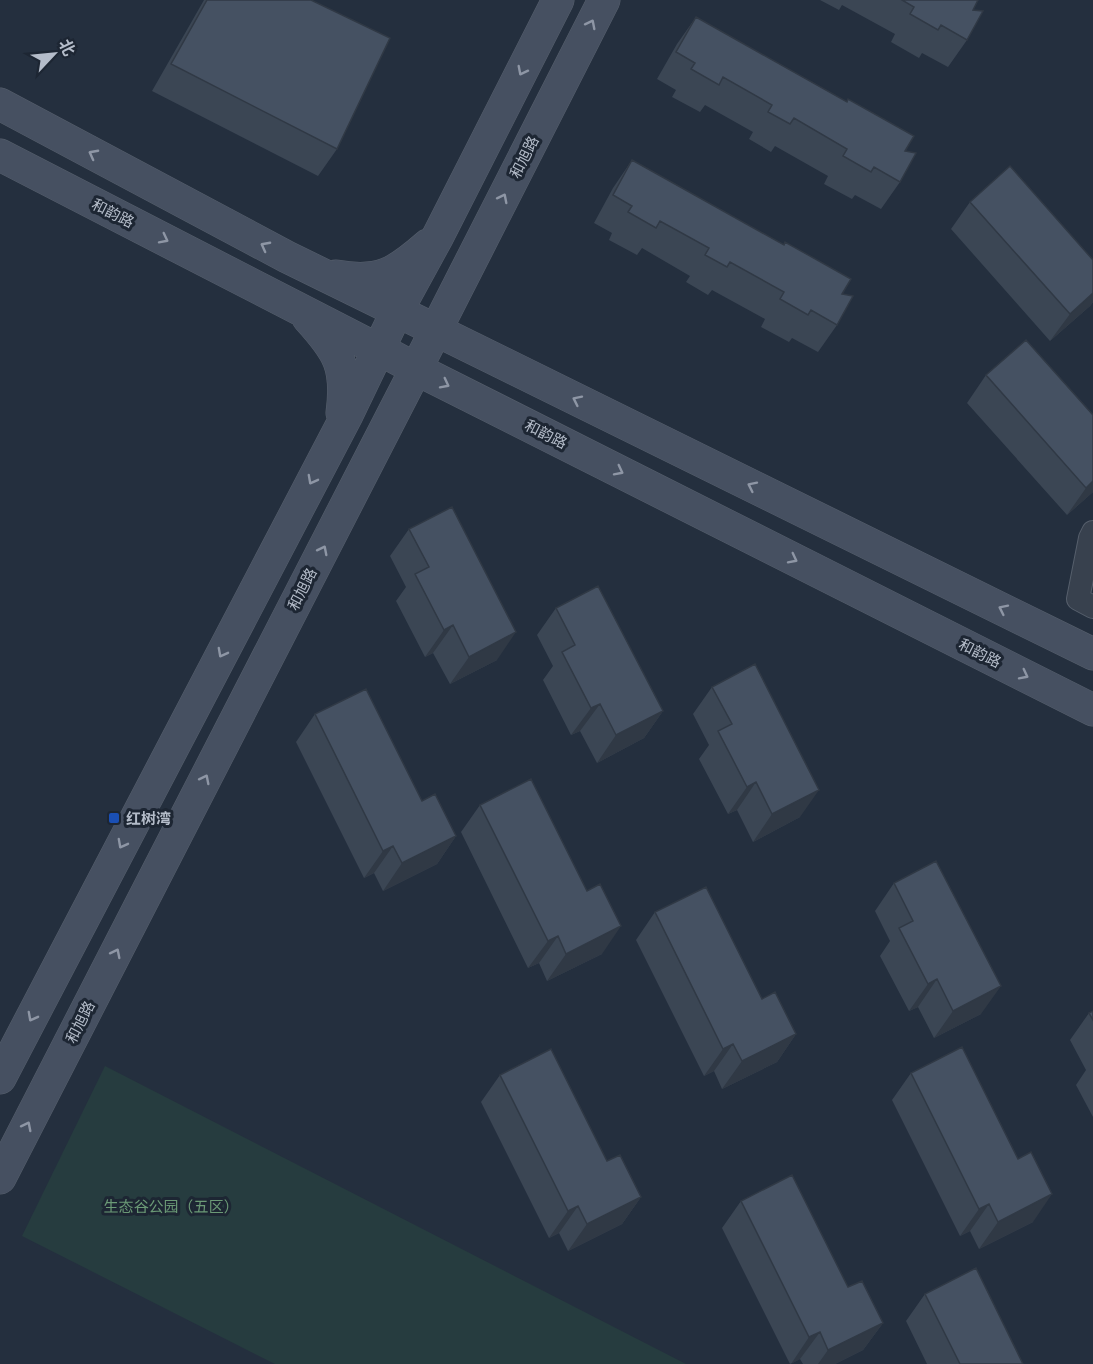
<svg xmlns="http://www.w3.org/2000/svg" width="1093" height="1364" viewBox="0 0 1093 1364" font-family="Poppins,'Noto Sans SC',sans-serif">
<style>
.green{fill:#263c3f}
.lines{fill:none;stroke-linecap:round;stroke-linejoin:round}
.minor-casing{stroke:#565f6c;stroke-width:24}
.secondary-casing{stroke:#565f6c;stroke-width:33}
.minor{stroke:#38414e;stroke-width:22}
.secondary{stroke:#465061;stroke-width:32}
.wall{fill:#3b4654}
.shaded-wall{fill:#303945}
.building{fill:#455162;stroke:#303945;stroke-width:1.5}
.oneway{stroke:#8e96a5}
.transit-dot{fill:#1a4fb4;stroke:#1d2633;stroke-width:2}
.labels{text-anchor:middle;dominant-baseline:central;stroke-width:6;stroke-linejoin:round;paint-order:stroke}
.street-label{font-size:15px;fill:#b4bcc9;stroke:#1d2633}
.poi-label{font-size:15px;font-weight:bold;fill:#b4bcc9;stroke:#1d2633;text-anchor:start}
.park-label{font-size:15px;fill:#6b9a76;stroke:#1d2633}
</style>
<rect width="100%" height="100%" fill="#242f3e"/>
<path class="green" d="M105,1066L686,1364H275L22,1236Z"/>
<g class="lines">
<defs>
<path id="minor" d="M1093,532L1090,538L1078,599L1093,607"/>
<path id="secondary" d="M0,104L287,257L397,311L1093,654
M0,155L371,346L379,349L416,369L1093,710
M336,276C380,284 396,273 428,245
M308,318C339,352 348,367 342,413
M0,1078L347,415L397,311L438,236L558,0
M0,1178L416,369L604,0"/>
</defs>
<use href="#minor" class="minor-casing"/>
<use href="#secondary" class="secondary-casing"/>
<use href="#minor" class="minor"/>
<use href="#secondary" class="secondary"/>
</g>
<path class="wall" d="M204,0H311L337,149L318,176L152,91Z
M820,0H978L973,10L967,40L948,67L922,53L919,58L891,42L895,34L842,5L839,10Z
M696,17L905,151L900,182L881,209L855,195L852,199L824,184L828,176L775,146L771,152L749,139L753,132L705,105L700,112L672,97L676,90L657,79L677,44Z
M632,160L842,294L837,325L818,352L792,338L789,342L761,327L765,319L712,290L708,295L686,282L690,276L642,248L637,255L609,240L612,233L594,223L613,188Z
M970,202L1093,260V302L1090,306L1050,341L951,229Z
M986,375L1093,415V492L1067,515L967,403Z
M409,529L497,660L450,684L433,653L425,657L396,601L406,587L390,556Z
M556,608L663,711L644,738L597,763L580,731L571,735L543,680L553,666L537,635Z
M712,687L800,817L753,842L737,810L728,814L699,759L709,745L693,714Z
M315,714L422,801L456,836L437,864L383,891L374,873L364,878L296,742Z
M480,805L602,954L547,981L539,963L528,968L461,832Z
M894,883L981,1014L934,1038L918,1007L909,1011L880,956L890,941L875,911Z
M655,912L762,999L796,1034L777,1062L722,1089L714,1071L704,1076L636,940Z
M1093,1011V1117L1076,1085L1086,1070L1070,1040L1089,1013Z
M911,1073L1033,1222L979,1249L970,1231L960,1236L892,1100Z
M500,1075L607,1161L641,1197L622,1224L568,1251L559,1233L549,1238L481,1102Z
M741,1201L848,1287L883,1323L863,1350L835,1364H803L800,1359L790,1364L722,1228Z
M925,1294L1023,1364H927L906,1321Z"/>
<path class="shaded-wall" d="M1093,293V302L1090,306L1050,341L1070,314Z
M1093,481V492L1067,515L1086,488Z
M453,625L433,653L425,657L444,630Z
M516,632L497,660L450,684L469,657Z
M600,704L580,731L571,735L591,708Z
M663,711L644,738L597,763L616,735Z
M756,782L737,810L728,814L747,787Z
M819,790L800,817L753,842L772,814Z
M456,836L437,864L383,891L402,863Z
M393,846L374,873L364,878L383,851Z
M621,926L602,954L547,981L566,954Z
M558,936L539,963L528,968L548,941Z
M937,979L918,1007L909,1011L928,984Z
M1001,986L981,1014L934,1038L953,1011Z
M796,1034L777,1062L722,1089L742,1061Z
M733,1044L714,1071L704,1076L723,1049Z
M1052,1194L1033,1222L979,1249L998,1222Z
M641,1197L622,1224L568,1251L587,1224Z
M989,1204L970,1231L960,1236L979,1209Z
M578,1206L559,1233L549,1238L568,1211Z
M883,1323L863,1350L835,1364H818L828,1350Z
M820,1332L800,1359L791,1364L809,1337Z"/>
<path class="building" d="M207,0H311L390,38L337,149L171,64Z
M902,0H978L973,10L983,11L967,40L941,25L938,30L910,14L914,7Z
M696,17L847,102L848,99L914,136L905,151L916,153L900,182L874,167L871,172L843,156L847,149L794,118L790,124L768,112L772,105L723,77L719,85L691,69L695,63L676,52Z
M632,160L784,245L785,242L851,279L842,294L853,296L837,325L811,310L808,315L780,299L784,292L730,262L727,267L705,255L709,248L660,221L656,228L628,212L632,206L613,195Z
M1010,166L1093,260V293L1070,314L970,202Z
M1026,340L1093,415V481L1086,488L986,375Z
M452,507L516,632L469,657L453,625L444,630L415,574L429,567L409,529Z
M598,586L663,711L616,735L600,704L591,708L562,652L575,645L556,608Z
M755,664L819,790L772,814L756,782L747,787L718,731L732,724L712,687Z
M366,689L422,801L435,794L456,836L402,863L393,846L383,851L315,714Z
M531,779L587,891L600,884L621,926L566,954L558,936L548,941L480,805Z
M936,861L1001,986L953,1011L937,979L928,984L899,928L913,921L894,883Z
M706,887L762,999L775,992L796,1034L742,1061L733,1044L723,1049L655,912Z
M1093,1011V1020L1089,1013Z
M962,1047L1018,1159L1031,1152L1052,1194L998,1222L989,1204L979,1209L911,1073Z
M551,1049L607,1161L620,1155L641,1197L587,1224L578,1206L568,1211L500,1075Z
M792,1175L848,1287L862,1281L883,1323L828,1350L820,1332L809,1337L741,1201Z
M976,1268L1023,1364H960L925,1294Z"/>
<defs><path id="oneway-chevron" d="M-2-3.5L2.5 0L-2 3.5" fill="none" stroke-width="1.6" stroke-linecap="round" stroke-linejoin="round" transform="scale(1.5)"/></defs>
<g class="oneway">
<use href="#oneway-chevron" transform="translate(591 24) rotate(-63)"/>
<use href="#oneway-chevron" transform="translate(522 71) rotate(117)"/>
<use href="#oneway-chevron" transform="translate(93 154) rotate(-152)"/>
<use href="#oneway-chevron" transform="translate(503 198) rotate(-63)"/>
<use href="#oneway-chevron" transform="translate(164 239) rotate(27)"/>
<use href="#oneway-chevron" transform="translate(265 246) rotate(-152)"/>
<use href="#oneway-chevron" transform="translate(445 384) rotate(27)"/>
<use href="#oneway-chevron" transform="translate(577 400) rotate(-154)"/>
<use href="#oneway-chevron" transform="translate(619 471) rotate(27)"/>
<use href="#oneway-chevron" transform="translate(312 480) rotate(118)"/>
<use href="#oneway-chevron" transform="translate(752 486) rotate(-154)"/>
<use href="#oneway-chevron" transform="translate(323 550) rotate(-63)"/>
<use href="#oneway-chevron" transform="translate(793 559) rotate(27)"/>
<use href="#oneway-chevron" transform="translate(1003 609) rotate(-154)"/>
<use href="#oneway-chevron" transform="translate(222 653) rotate(118)"/>
<use href="#oneway-chevron" transform="translate(1024 675) rotate(27)"/>
<use href="#oneway-chevron" transform="translate(205 779) rotate(-63)"/>
<use href="#oneway-chevron" transform="translate(122 844) rotate(118)"/>
<use href="#oneway-chevron" transform="translate(116 953) rotate(-63)"/>
<use href="#oneway-chevron" transform="translate(32 1017) rotate(118)"/>
<use href="#oneway-chevron" transform="translate(27 1126) rotate(-63)"/>
</g>
<rect class="transit-dot" x="108" y="812" width="12" height="12" rx="3"/>
<g class="labels">
<g class="street-label">
<text transform="translate(524 157) rotate(-63)">和旭路</text>
<text transform="translate(113 213) rotate(27)">和韵路</text>
<text transform="translate(546 434) rotate(27)">和韵路</text>
<text transform="translate(302 589) rotate(-63)">和旭路</text>
<text transform="translate(980 653) rotate(27)">和韵路</text>
<text transform="translate(80 1022) rotate(-63)">和旭路</text>
</g>
<g class="poi-label">
<text x="126" y="818">红树湾</text>
</g>
<g class="park-label">
<text x="171" y="1206">生态谷公园（五区）</text>
</g>
</g>
<g transform="translate(54 54) rotate(64)" stroke="#1d2633" stroke-width="4.5" paint-order="stroke">
<path d="M0-4.5L10 22L0 15L-10 22Z" fill="#b4bcc9"/>
<text y="-9" font-size="16" font-weight="bold" text-anchor="middle" fill="#b4bcc9">北</text>
</g>
</svg>
